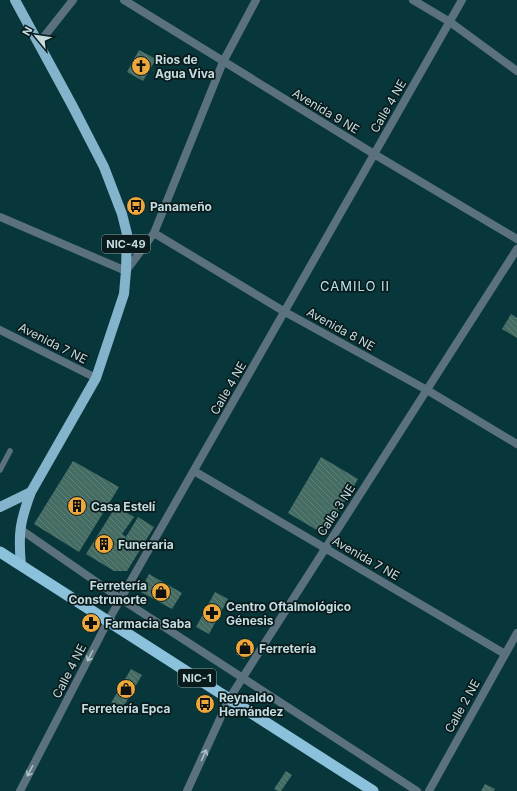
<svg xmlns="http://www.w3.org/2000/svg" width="517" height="791" viewBox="0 0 517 791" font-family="Inter,sans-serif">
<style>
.building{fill:url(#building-back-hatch)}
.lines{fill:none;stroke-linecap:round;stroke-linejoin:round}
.service{stroke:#5b727e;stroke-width:5.5}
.minor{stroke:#5b727e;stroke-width:8}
.primary{stroke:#84b4cc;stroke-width:10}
.trunk{stroke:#8cc1dc;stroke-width:11}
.oneway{stroke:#aac1c5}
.labels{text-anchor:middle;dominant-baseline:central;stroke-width:3.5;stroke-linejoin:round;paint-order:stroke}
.shield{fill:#091b1d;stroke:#8da1a3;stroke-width:1}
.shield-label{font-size:11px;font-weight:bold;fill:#c5dbdd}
.poi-label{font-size:12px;font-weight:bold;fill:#c5dbdd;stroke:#091b1d;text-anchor:start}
.street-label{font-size:12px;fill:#c5dbdd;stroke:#091b1d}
.neighbourhood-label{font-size:13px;letter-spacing:1px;fill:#b7e5ea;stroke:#091b1d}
</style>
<defs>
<pattern id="building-back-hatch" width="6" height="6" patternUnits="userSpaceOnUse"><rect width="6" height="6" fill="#446c63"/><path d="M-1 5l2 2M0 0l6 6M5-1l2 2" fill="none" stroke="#5e8079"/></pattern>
</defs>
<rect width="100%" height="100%" fill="#08373b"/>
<path class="building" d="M139,50L156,59L143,81L127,72Z
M511,314L517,318V338L502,329Z
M321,457L358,479L325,535L288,513Z
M73,461L119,487L79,552L34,524Z
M116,506L134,517L122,534L126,537L138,517L154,527L127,571H114L86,554Z
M149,574L182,593L172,609L141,592V589Z
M215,592L228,599L209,634L196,627Z
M245,638L253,643L244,659L236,654Z
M131,669L142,675L122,709L111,703Z
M286,771L292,775L281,791H278L274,789Z
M485,784L495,789L494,791H481Z"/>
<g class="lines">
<path class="service" d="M0,470L10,451"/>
<path class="minor" d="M124,0L374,154L517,239
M413,0L450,22L517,71
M39,43L73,0
M0,217L126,271L154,233L223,62L256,0
M154,233L285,312L427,390L517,444
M0,330L96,378
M194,471L505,654
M20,529L121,599L417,791
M20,791L108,621L462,0
M187,791L229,699L517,249
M429,791L517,633"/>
<path class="primary" d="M15,0L72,105L104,167L122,214L127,234L126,271L124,294L96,378L31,492C20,521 18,534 21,565
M0,507L31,492"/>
<path class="trunk" d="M0,552L373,791"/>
</g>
<defs><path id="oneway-shaft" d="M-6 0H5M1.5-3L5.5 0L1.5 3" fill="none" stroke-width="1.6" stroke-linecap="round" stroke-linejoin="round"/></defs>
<g class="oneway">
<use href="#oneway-shaft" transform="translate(90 656) rotate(117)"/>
<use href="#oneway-shaft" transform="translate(204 755) rotate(-66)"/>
<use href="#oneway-shaft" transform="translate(30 771) rotate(117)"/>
</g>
<defs>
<symbol id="church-disc" viewBox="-11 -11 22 22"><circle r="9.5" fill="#eda83b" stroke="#091b1d"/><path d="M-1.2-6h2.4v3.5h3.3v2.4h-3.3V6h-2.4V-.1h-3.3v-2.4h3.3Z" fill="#111"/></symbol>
<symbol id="bus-disc" viewBox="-11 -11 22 22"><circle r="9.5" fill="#eda83b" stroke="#091b1d"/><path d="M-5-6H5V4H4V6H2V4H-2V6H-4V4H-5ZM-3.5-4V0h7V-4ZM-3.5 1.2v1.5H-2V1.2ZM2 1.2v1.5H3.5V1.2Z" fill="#111"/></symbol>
<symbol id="building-disc" viewBox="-11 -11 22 22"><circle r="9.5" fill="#eda83b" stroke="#091b1d"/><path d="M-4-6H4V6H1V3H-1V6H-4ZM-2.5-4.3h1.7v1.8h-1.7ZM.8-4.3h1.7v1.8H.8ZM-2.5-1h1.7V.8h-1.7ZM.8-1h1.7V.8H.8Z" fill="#111"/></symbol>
<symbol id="shop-disc" viewBox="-11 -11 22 22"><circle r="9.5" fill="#eda83b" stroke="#091b1d"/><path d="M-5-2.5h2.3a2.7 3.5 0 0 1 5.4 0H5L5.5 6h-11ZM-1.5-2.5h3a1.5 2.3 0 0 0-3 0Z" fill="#111"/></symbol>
<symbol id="pharmacy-disc" viewBox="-11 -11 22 22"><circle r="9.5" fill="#eda83b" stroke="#091b1d"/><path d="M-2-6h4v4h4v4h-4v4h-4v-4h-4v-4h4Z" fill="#111"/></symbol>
</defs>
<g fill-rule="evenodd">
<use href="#church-disc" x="130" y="55" width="22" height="22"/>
<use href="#bus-disc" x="125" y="195" width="22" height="22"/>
<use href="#building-disc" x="66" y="495" width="22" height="22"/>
<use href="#building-disc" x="93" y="533" width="22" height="22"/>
<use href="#shop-disc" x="150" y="581" width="22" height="22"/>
<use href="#pharmacy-disc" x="201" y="602" width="22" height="22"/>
<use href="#pharmacy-disc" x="80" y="612" width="22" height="22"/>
<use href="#shop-disc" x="234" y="637" width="22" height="22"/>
<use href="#shop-disc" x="115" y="678" width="22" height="22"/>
<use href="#bus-disc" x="194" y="693" width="22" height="22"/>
</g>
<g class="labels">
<g class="shield">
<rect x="102" y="235" width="48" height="18" rx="3"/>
<rect x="178" y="669" width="38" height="18" rx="3"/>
</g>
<g class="shield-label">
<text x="126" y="244">NIC-49</text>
<text x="197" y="678">NIC-1</text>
</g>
<g class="poi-label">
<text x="155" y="59">Rios de<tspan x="155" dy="14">Agua Viva</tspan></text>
<text x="150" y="206">Panameño</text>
<text x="91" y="506">Casa Estelí</text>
<text x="118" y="544">Funeraria</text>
<text x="147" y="585" text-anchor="end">Ferretería<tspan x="147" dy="14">Construnorte</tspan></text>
<text x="226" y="606">Centro Oftalmológico<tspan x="226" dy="14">Génesis</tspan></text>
<text x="105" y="623">Farmacia Saba</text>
<text x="259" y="648">Ferretería</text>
<text x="219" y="697">Reynaldo<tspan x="219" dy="14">Hernández</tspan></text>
<text x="126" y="708" text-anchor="middle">Ferretería Epca</text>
</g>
<g class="street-label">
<text transform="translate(388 106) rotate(-60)">Calle 4 NE</text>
<text transform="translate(326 111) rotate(31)">Avenida 9 NE</text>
<text transform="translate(341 329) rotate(29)">Avenida 8 NE</text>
<text transform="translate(53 343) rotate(27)">Avenida 7 NE</text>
<text transform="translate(228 388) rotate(-60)">Calle 4 NE</text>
<text transform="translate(336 510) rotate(-57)">Calle 3 NE</text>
<text transform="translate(366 558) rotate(30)">Avenida 7 NE</text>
<text transform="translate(69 671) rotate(-63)">Calle 4 NE</text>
<text transform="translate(462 706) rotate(-61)">Calle 2 NE</text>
</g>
<g class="neighbourhood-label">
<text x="355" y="286">CAMILO II</text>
</g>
</g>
<g transform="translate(36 36) rotate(299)" stroke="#091b1d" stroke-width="3" paint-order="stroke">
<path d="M0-3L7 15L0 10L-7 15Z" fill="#c5dbdd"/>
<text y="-6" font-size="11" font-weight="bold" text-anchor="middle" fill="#c5dbdd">N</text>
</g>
</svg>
